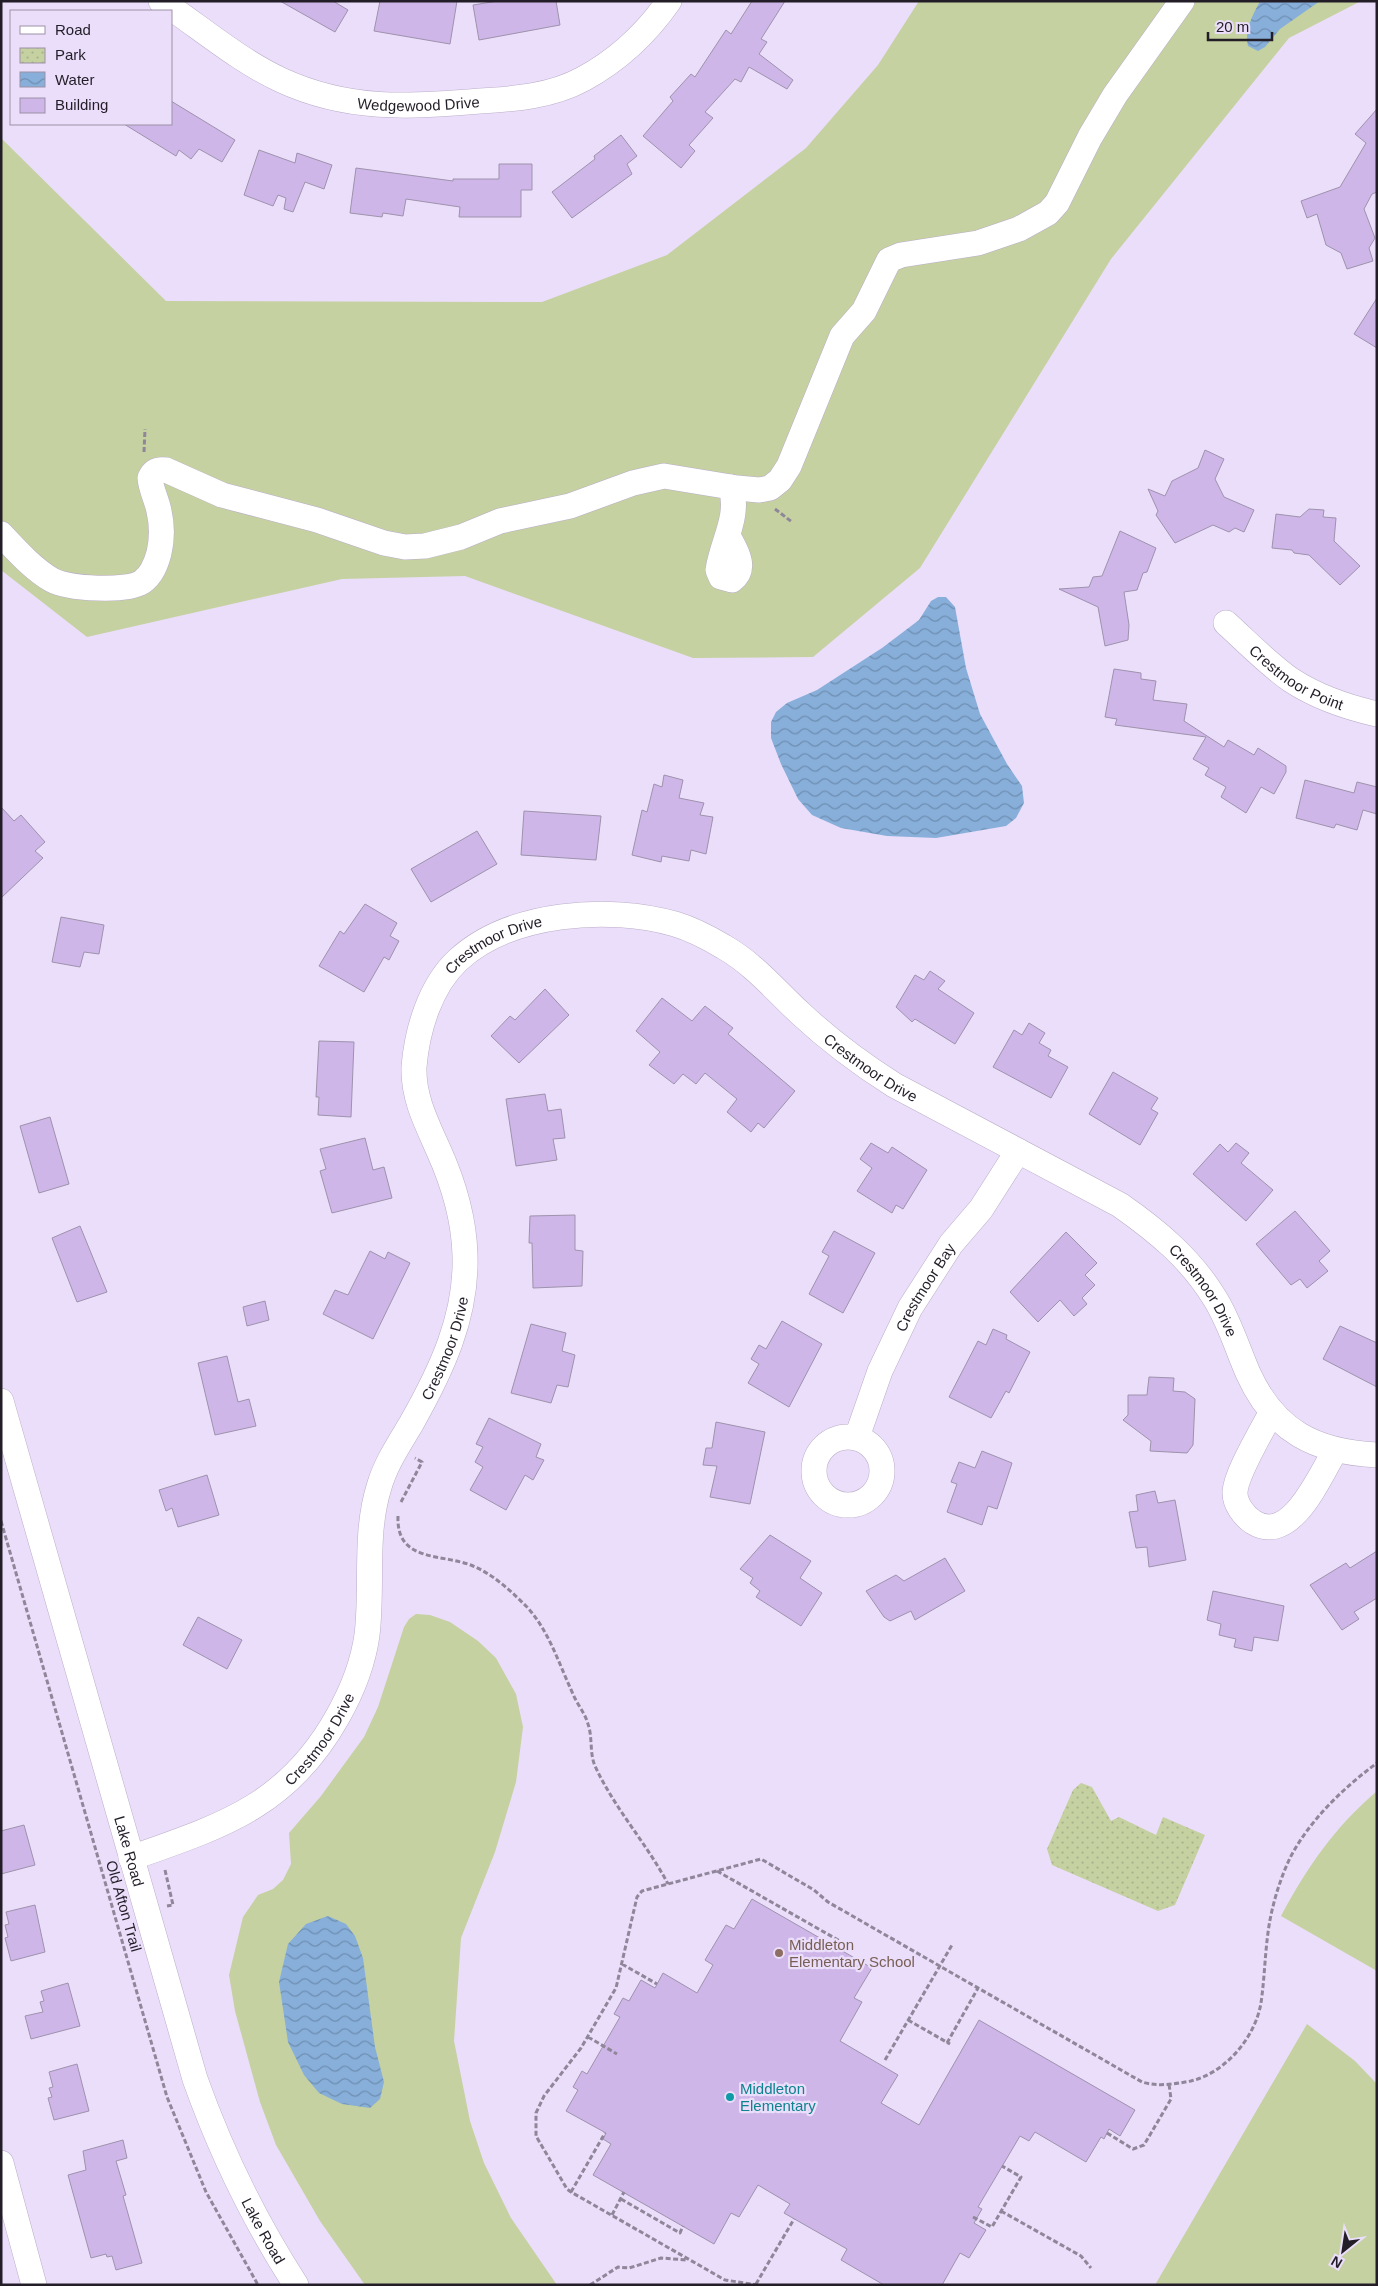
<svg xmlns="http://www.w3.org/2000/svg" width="1378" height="2286" viewBox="0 0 1378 2286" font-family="Arial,sans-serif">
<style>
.grass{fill:#c5d1a1}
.park{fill:url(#park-dots)}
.water{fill:url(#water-waves)}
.building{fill:#cfb6e9;stroke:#9e92ac}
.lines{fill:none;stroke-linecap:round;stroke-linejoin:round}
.minor-casing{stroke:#bbaec9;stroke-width:26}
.path{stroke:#8f8699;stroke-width:3;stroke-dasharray:5 2.5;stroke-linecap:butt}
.minor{stroke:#fff;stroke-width:25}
.education-dot{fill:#8d6e63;stroke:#ebdefa;stroke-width:2}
.culture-dot{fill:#0f9aa8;stroke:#ebdefa;stroke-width:2}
.labels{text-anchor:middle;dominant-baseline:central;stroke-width:4.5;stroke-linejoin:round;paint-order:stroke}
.street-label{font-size:15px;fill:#221d27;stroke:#ebdefa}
.education-label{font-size:15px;fill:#785e54;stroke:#ebdefa;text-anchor:start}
.culture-label{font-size:15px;fill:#0d838f;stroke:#ebdefa;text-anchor:start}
</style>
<defs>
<pattern id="park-dots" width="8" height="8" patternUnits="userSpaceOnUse" patternTransform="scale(1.25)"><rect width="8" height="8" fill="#c5d1a1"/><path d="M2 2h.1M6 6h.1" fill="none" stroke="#a9b38b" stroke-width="1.8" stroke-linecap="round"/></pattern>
<pattern id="water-waves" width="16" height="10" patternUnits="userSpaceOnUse" patternTransform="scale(1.25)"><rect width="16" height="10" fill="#87afda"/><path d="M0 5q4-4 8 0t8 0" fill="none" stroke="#6e8eb1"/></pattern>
</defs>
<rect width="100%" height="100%" fill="#ebdefa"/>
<path class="grass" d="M919,1H1361L1289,38L1111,259L920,568L813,657L693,658L465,576L342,579L87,637L1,570V138L166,301L542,302L667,255L806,148L878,65Z
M416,1614L430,1615L450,1622L478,1641L496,1658L516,1694L523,1727L516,1782L495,1852L461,1938L454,2041L470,2121L484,2163L511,2218L557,2285H365L320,2221L276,2145L260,2102L235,2011L229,1975L243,1917L258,1895L273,1889L283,1880L291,1864L289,1833L321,1796L364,1737L378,1707L404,1627L409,1619Z
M1377,1791V1971L1281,1916C1308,1866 1334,1828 1377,1791Z
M1307,2024L1355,2061L1377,2084V2285H1155Z"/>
<path class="park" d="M1081,1783L1092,1787L1111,1821L1119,1817L1156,1835L1163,1817L1205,1835L1175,1905L1158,1911L1052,1865L1047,1849L1073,1790Z"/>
<path class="water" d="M1260,1H1320L1280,29L1265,47L1258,51L1248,46C1244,30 1253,15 1260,1Z
M938,597H946L955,607L966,668L980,714L1007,764L1022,786L1024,803L1016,818L1006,826L936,838L887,836L841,828L812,815L798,799L781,764L771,738V722L776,712L787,703L817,690L882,648L919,620L931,601Z
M328,1916L346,1924L355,1936L363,1958L375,2047L384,2082L380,2099L370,2108L342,2104L319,2093L304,2075L288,2042L279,1982L288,1944L306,1924Z"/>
<path class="building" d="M280,1H333L348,10L335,32Z
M380,1H457L450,44L374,31Z
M498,1H556L560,25L479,40L473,5Z
M752,1H785L761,39L767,42L759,54L793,80L787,89L749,67L741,82L735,79L705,112L713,118L689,145L695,151L681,168L643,136L673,101L670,97L691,74L695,77L726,30L731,34Z
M171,101L235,140L222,162L199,149L191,159L179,150L176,156L124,124H171Z
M1377,109V192L1372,194L1364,209L1375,238L1369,248L1373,261L1347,269L1341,253L1326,245L1317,214L1307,218L1301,201L1340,187L1366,143L1355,134Z
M621,135L637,156L627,164L632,174L572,218L552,192L595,159L594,156Z
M259,150L295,163L297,153L332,165L324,189L305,182L293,212L284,209L286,198L278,195L273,206L244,195Z
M499,164H532V190H521V217H459L460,207L406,199L403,216L383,213L382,217L350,213L356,168L453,181V179H499Z
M1377,298V348L1354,334Z
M1205,450L1224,459L1215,479L1224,497L1254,510L1244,532L1235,528L1229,532L1213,525L1175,543L1156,515L1158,511L1148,489L1165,496L1172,481L1198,468Z
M1309,509L1324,510L1323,517L1336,518L1334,541L1360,566L1340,585L1309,555L1294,553L1292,550L1272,548L1276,514L1300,517Z
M1120,531L1156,548L1147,572L1143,573L1137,590L1124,592L1129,625L1128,640L1105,646L1098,607L1059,589L1089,587L1093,577L1102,576Z
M1114,669L1141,673V679L1156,681L1153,700L1187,704L1184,721L1224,747L1228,740L1254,755L1258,748L1286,766V772L1274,794L1261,787L1246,813L1221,797L1226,787L1205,775L1209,768L1193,759L1206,737L1115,725L1117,719L1105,717Z
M664,775L683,780L679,798L704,803L700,815L713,817L706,854L691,850L689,861L662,856L661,862L632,855L642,810L647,812L654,784L662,787Z
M1305,780L1354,793L1357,782L1377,787V814L1363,810L1357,830L1336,824L1334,828L1296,818Z
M1,807L14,821L21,815L45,842L35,851L43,858L1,898Z
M524,811L601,816L596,860L521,855Z
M477,831L497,864L431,902L411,869Z
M365,904L397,923L390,936L399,941L389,960L384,957L364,992L319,966L340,931L344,934Z
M61,917L104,925L99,954L84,952L80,967L52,962Z
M930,971L945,981L938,989L974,1013L955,1044L915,1019L912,1022L896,1007L915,975L924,980Z
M545,989L569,1015L519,1063L491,1036L510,1016L515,1020Z
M662,998L692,1021L705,1006L733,1028L728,1034L795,1091L764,1128L758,1123L751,1132L727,1112L737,1099L705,1073L696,1084L683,1074L674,1084L649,1065L660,1052L636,1031Z
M1029,1023L1045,1033L1039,1043L1051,1050L1048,1056L1068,1067L1051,1098L993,1067L1014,1030L1022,1035Z
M319,1041L354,1042L351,1117L318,1115L319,1097H316Z
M1113,1072L1158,1098L1151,1109L1158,1113L1140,1145L1089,1114Z
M545,1094L548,1111L561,1109L565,1138L553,1139L557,1160L516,1166L506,1099Z
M50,1117L69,1184L39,1193L20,1126Z
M365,1138L373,1170L384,1167L392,1198L332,1213L320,1171L326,1169L320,1149Z
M871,1143L888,1153L892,1147L927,1170L903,1209L896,1205L892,1213L857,1191L872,1168L860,1159Z
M1236,1143L1249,1153L1241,1163L1273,1190L1246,1221L1193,1174L1220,1144L1228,1152Z
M1295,1211L1330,1251L1319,1261L1328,1271L1307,1288L1300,1279L1291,1285L1256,1244Z
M575,1215V1250L583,1251L582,1286L533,1288L532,1243H529L530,1216Z
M80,1226L107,1292L77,1302L52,1238Z
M834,1231L875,1253L843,1313L809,1294L829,1256L822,1252Z
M1066,1232L1097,1263L1085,1275L1095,1285L1082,1298L1087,1304L1074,1316L1060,1300L1038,1322L1010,1292Z
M370,1251L385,1259L388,1252L410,1263L373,1339L323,1314L335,1290L348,1295Z
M265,1301L269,1320L247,1326L243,1307Z
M782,1321L822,1344L789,1407L748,1383L759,1364L751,1359L759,1345L766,1349Z
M531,1324L566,1333L562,1351L575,1355L568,1387L557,1385L551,1403L511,1393Z
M1340,1326L1377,1343V1387L1323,1359Z
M993,1329L1007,1335L1006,1339L1030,1352L1009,1393L1006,1391L991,1418L949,1397L978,1341L986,1345Z
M227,1356L238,1402L249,1399L256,1426L215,1435L198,1363Z
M1149,1377L1174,1378L1173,1391L1185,1392L1195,1399L1193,1445L1187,1453L1150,1451L1151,1441L1123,1420L1128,1415V1395H1147Z
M489,1418L541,1444L536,1457L544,1460L533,1480L525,1475L506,1510L470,1490L483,1467L475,1462L483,1447L476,1444Z
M716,1422L765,1432L750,1504L710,1497L717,1466L703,1465L706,1448H712Z
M982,1451L1012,1463L997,1509L988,1506L982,1525L947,1512L957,1484L951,1482L959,1462L975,1468Z
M207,1475L219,1515L178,1527L172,1508L166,1511L159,1490Z
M1155,1491L1158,1503L1175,1500L1186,1560L1149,1567L1147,1547L1136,1548L1129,1512L1138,1511L1136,1495Z
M770,1535L811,1561L800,1578L822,1593L801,1626L756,1597L760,1591L750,1583L753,1578L740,1569Z
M1377,1551V1598L1354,1612L1359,1619L1342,1630L1310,1585L1346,1563L1350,1568Z
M945,1558L965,1591L915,1620L911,1611L890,1621L884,1617L866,1591L896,1575L904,1581Z
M1213,1591L1284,1606L1278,1641L1254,1637L1252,1651L1234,1647L1236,1639L1219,1635L1221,1624L1207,1620Z
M198,1617L242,1640L227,1669L183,1645Z
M24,1825L35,1865L1,1874V1831Z
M752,1899L872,1968L854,1998L862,2002L840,2041L898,2075L881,2103L919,2125L979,2020L1135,2110L1120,2136L1109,2129L1104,2139L1101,2137L1086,2162L1035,2132L1029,2141L1020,2136L978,2207L982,2209L974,2223L986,2230L969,2258L960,2253L942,2285H884L841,2260L847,2249L784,2213L790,2204L758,2185L739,2217L731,2213L714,2244L593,2175L611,2144L603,2139L606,2133L566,2111L578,2090L573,2087L582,2071L587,2074L620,2017L614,2014L623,1998L629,2001L641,1980L655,1988L663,1973L697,1993L713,1965L705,1960L726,1925L734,1929Z
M35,1905L45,1952L11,1961L5,1938L8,1937L5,1925L9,1924L6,1912Z
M68,1983L80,2026L31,2039L25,2016L43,2012L40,2002L44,2001L41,1991Z
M77,2064L89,2111L54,2120L48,2098L52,2097L49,2088L53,2087L49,2072Z
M123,2140L127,2158L116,2161L126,2195L123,2196L142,2263L116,2270L112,2256L107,2257L106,2254L91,2258L68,2175L86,2170L83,2151Z"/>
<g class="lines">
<defs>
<g id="minor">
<path id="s1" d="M161,1C200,27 238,60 281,80C348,111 409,107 480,101C515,99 552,96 583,79C618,60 646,34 669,1"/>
<path d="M1,534C16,550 33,569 52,580C69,589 126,592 142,582C152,575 156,564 159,553C162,540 162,524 159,511C157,500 151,490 150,478C153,471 158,469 166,470L222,495L317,520L384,543L405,547L425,546L461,537L500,521L570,506L633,483L664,476L737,488L759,490L770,488L780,480L789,466L842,336L864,311L889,260L901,255L978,243L1019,229L1048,213L1057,203L1090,137L1115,95L1182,1"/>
<path d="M728,536C735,549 748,568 732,580L721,577L718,570C722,542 740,517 731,487"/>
<path id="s2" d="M1226,623C1247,642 1268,664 1291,680C1317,697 1346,707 1377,714"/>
<path id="s3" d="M1,1401L195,2079C221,2152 254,2220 296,2285"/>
<path d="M1271,1413C1262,1431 1235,1475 1235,1493C1235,1504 1244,1516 1253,1522C1291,1546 1319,1477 1335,1451"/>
<circle cx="848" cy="1471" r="34"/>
<path id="s4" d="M857,1437L880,1371L910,1308L951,1244L981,1209L1018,1151"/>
<path id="s5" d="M131,1858C222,1826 288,1806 338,1716C352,1691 363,1664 367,1635C373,1586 364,1535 379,1487C385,1465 399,1444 411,1424C441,1371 467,1317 465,1255C464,1218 453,1182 438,1149C426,1122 413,1097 414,1067C417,1030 430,986 458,960C510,912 609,905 675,924C692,929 709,938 724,947C754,964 776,991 801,1014C830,1041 861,1064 894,1085L1120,1205C1157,1231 1190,1258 1214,1297C1229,1320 1237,1348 1248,1373C1274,1431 1315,1452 1377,1455"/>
<path d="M1,2163L34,2285"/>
</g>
</defs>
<use href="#minor" class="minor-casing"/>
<path class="path" d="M144,452L145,429
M775,509L792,522
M401,1502L422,1462L415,1458
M398,1516C396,1563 442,1553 473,1566C494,1575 511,1591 527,1607C549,1631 559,1664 573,1694C577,1704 585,1713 588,1724C593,1738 589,1755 596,1768C615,1809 647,1844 668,1884
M1,1521L167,2097L206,2192L258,2285
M165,1870L173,1905L167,1906
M717,1871L845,1944L841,1950
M622,1964L657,1984
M908,2020L950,2044
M588,2037L617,2054
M947,2043L978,1988
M885,2060L952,1945
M1107,2133L1133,2149L1144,2145L1171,2099L1169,2084
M571,2192L605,2133
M621,2199L680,2233L683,2226
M1001,2211L1081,2256L1091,2268
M612,2215L624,2192
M973,2217L992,2227L1021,2177L1002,2166
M756,2284L794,2219
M590,2285L618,2267L629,2268L661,2258L687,2260
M758,2285L725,2280L571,2192L567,2189L536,2136V2113L544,2096L581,2048L616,1988L637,1897L642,1891L761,1859L814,1890L828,1902L1142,2082C1158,2087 1175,2084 1191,2081C1225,2073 1255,2038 1261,2003C1265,1975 1265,1947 1270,1920C1274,1899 1281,1877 1290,1858C1309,1821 1343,1788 1377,1763"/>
<use href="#minor" class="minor"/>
</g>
<circle class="education-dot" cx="779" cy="1953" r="5"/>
<circle class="culture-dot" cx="730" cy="2097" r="5"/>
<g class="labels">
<g class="street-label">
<text stroke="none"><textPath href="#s1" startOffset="285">Wedgewood Drive</textPath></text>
<text stroke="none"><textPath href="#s2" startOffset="90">Crestmoor Point</textPath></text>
<text stroke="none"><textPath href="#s5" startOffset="1098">Crestmoor Drive</textPath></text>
<text stroke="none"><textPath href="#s5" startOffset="1532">Crestmoor Drive</textPath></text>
<text stroke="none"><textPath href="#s4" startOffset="165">Crestmoor Bay</textPath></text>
<text stroke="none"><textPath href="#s5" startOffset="1938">Crestmoor Drive</textPath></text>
<text stroke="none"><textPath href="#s5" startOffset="648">Crestmoor Drive</textPath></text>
<text stroke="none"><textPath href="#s5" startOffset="229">Crestmoor Drive</textPath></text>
<text stroke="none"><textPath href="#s3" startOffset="468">Lake Road</textPath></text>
<text transform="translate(124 1906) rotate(74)">Old Afton Trail</text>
<text stroke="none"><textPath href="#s3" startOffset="872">Lake Road</textPath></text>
</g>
<g class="education-label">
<text x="789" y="1944">Middleton<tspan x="789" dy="17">Elementary School</tspan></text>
</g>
<g class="culture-label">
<text x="740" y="2088">Middleton<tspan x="740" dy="17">Elementary</tspan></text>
</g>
</g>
<rect width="1378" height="2286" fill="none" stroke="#221d27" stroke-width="5"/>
<rect x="10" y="10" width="162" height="115" fill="#ebdefa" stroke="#9b91a6"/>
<rect x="20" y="26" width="25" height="8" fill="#ffffff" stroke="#9b91a6"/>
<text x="55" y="35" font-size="15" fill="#221d27">Road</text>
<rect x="20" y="48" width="25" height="15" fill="url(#park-dots)" stroke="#9b91a6"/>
<text x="55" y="60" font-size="15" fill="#221d27">Park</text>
<rect x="20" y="72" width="25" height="15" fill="url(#water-waves)" stroke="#9b91a6"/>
<text x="55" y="85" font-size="15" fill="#221d27">Water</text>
<rect x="20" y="98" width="25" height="15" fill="#cfb6e9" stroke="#9b91a6"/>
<text x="55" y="110" font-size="15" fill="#221d27">Building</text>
<g transform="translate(1343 2251) rotate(210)" stroke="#ebdefa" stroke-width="4" paint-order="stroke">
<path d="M0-4L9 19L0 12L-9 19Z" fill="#221d27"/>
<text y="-8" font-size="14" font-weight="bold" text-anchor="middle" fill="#221d27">N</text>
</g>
<path d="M1208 32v8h64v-8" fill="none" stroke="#221d27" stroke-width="2.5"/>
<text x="1216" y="32" font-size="15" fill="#221d27" stroke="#ebdefa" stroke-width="4" paint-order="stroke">20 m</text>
</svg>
